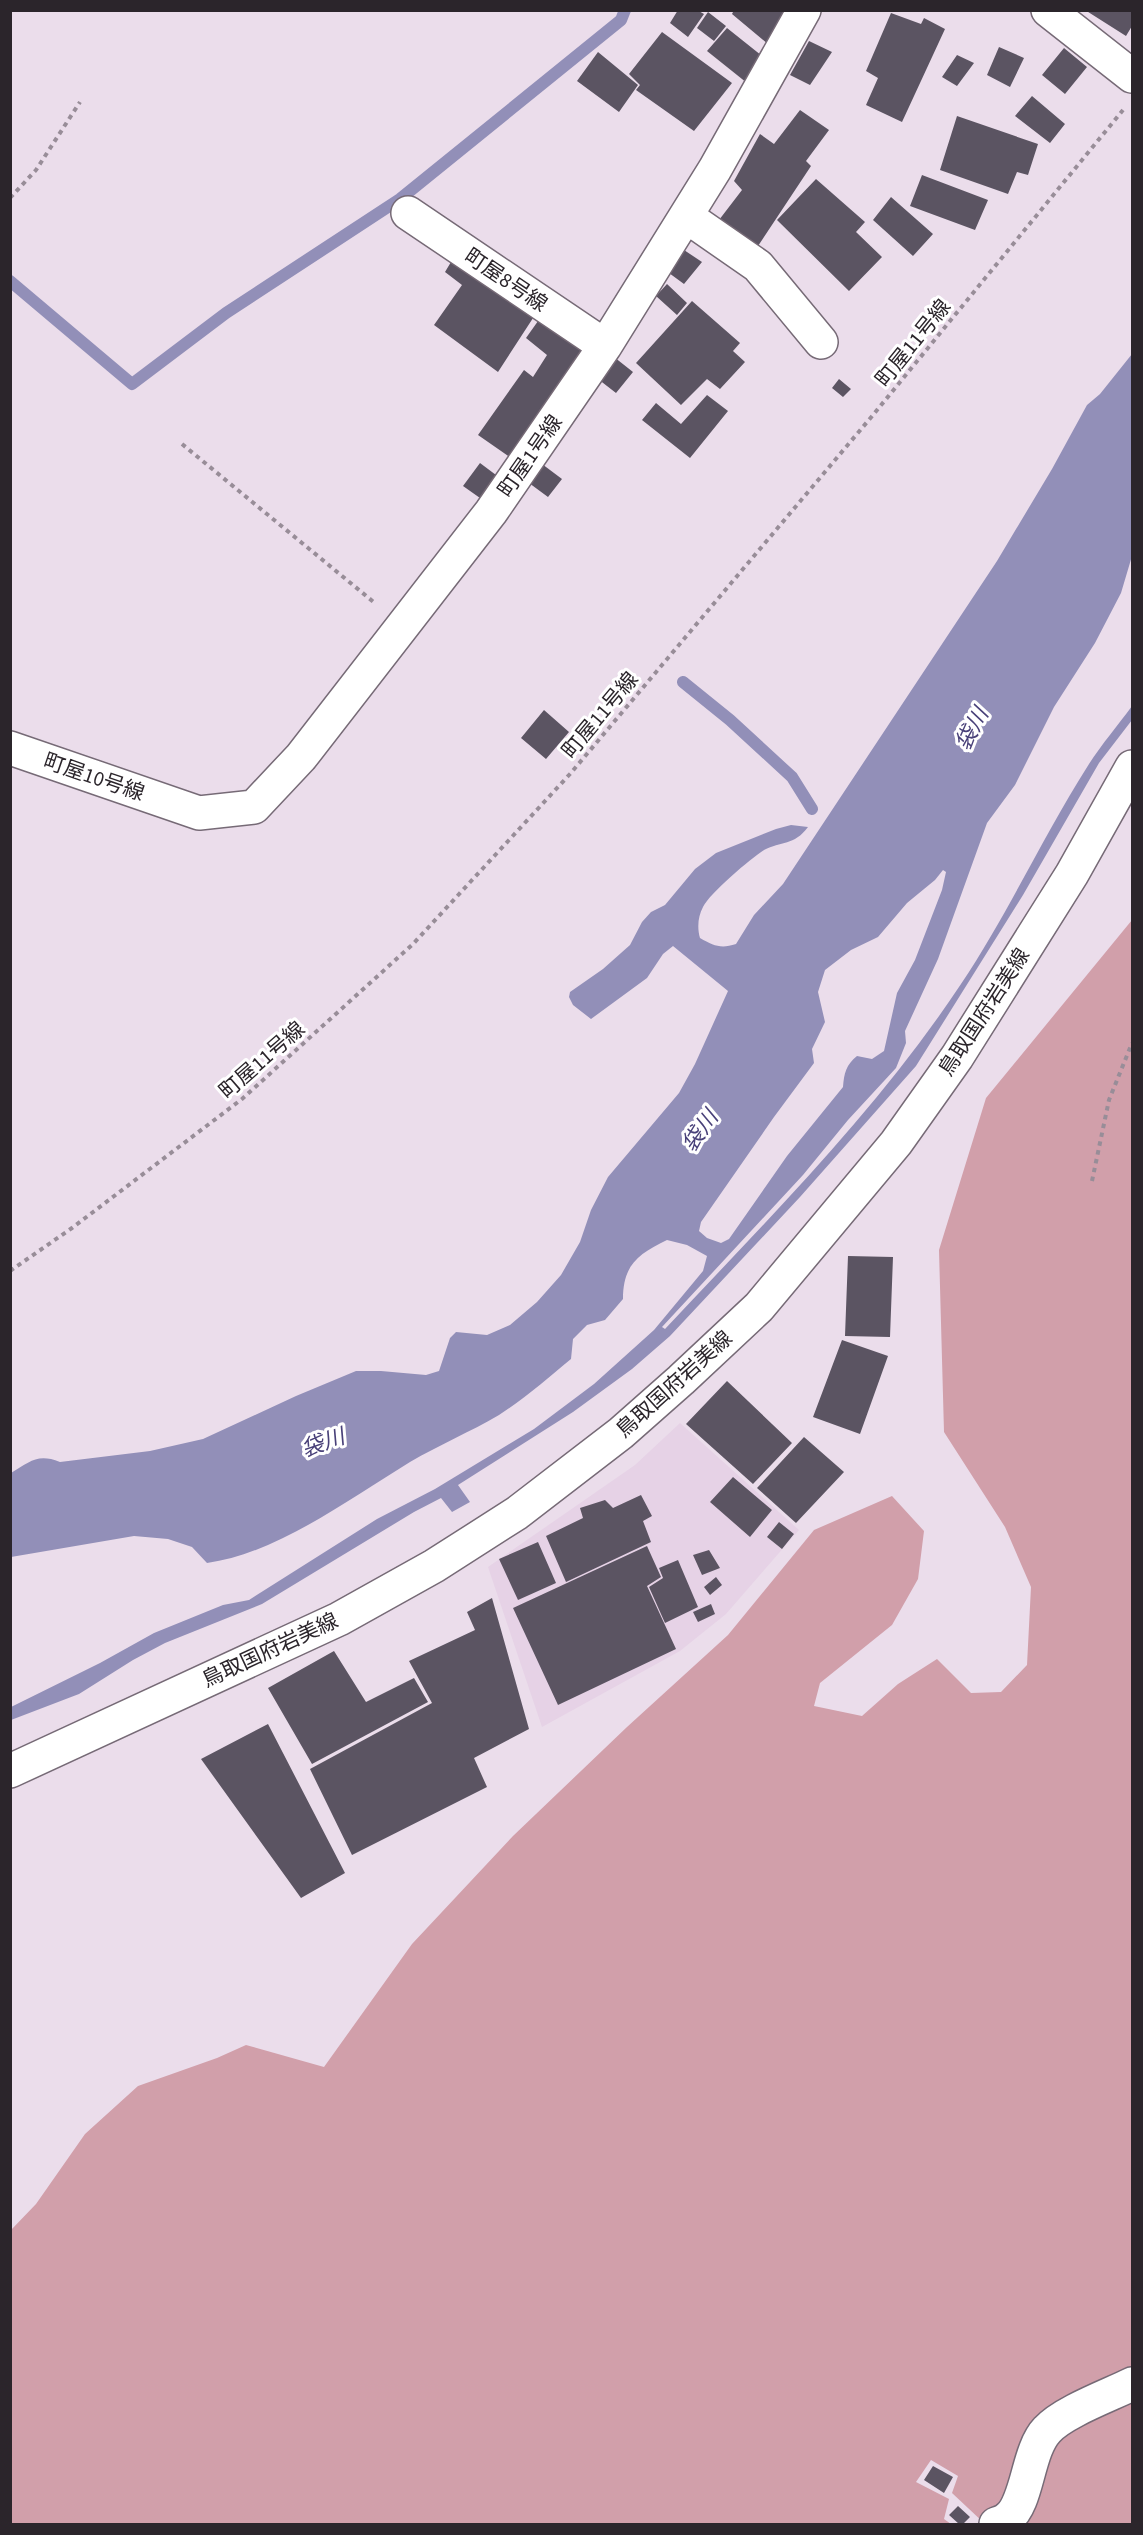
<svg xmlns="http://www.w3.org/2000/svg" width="1143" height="2535" viewBox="0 0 1143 2535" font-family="'Source Sans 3','Noto Sans JP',sans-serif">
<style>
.built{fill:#e6d2e6}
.forest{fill:#d19faa}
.water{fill:#928fb8;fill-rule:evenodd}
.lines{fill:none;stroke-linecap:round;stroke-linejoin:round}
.stream{stroke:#928fb8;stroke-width:12}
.building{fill:#5b5462}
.minor-casing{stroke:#766a76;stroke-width:36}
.primary-casing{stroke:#766a76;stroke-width:36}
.path{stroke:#988d98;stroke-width:4;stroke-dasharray:4.5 4.5;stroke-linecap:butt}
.minor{stroke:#fff;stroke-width:33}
.primary{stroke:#fff;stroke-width:33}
.labels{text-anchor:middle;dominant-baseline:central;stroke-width:6;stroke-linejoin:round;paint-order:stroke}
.street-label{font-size:21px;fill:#2b252b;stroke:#fff}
.water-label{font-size:22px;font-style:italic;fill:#494179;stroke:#fff}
</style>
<rect width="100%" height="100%" fill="#ebddeb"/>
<path class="built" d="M680,1423L799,1530L726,1614L680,1651L542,1727L488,1567L635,1465Z"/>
<path class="forest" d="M1132,920V2373L1046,2419L1008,2506L984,2523L952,2493L958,2476L931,2460L916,2482L949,2499L944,2519L951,2524H11V2230L36,2204L85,2134L138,2086L217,2058L246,2045L324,2067L412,1944L513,1836L627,1727L728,1635L814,1530L892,1496L924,1531L918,1579L892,1625L820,1683L814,1706L862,1716L898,1684L937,1659L971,1693L1001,1692L1027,1665L1031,1587L1005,1527L944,1432L939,1250L986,1098Z
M1132,2390V2524H1013L1042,2448Z"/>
<path class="water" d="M1132,354V556L1121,593L1095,643L1054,707L1015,785L987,823L938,959L905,1031L906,1043L896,1068L848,1120L803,1175L662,1327L665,1329C768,1219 877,1111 961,984C1008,914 1043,836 1089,764C1102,744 1118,725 1132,706V720L1099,763L1023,895L916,1066L800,1197L670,1336L632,1369L573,1412L458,1485L470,1502L452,1512L441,1498L414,1512L262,1604L165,1643L133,1660L79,1694L11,1720V1707L100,1663L154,1633L223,1605L249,1600L377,1519L435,1489L534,1429L594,1384L654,1330L703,1271L707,1256L687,1245L667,1240C638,1254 623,1265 623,1299L605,1320L587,1325L573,1339L571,1359C548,1378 524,1399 499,1415C470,1432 439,1445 410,1462C351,1498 276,1554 207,1563L192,1547L168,1539L134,1536L11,1557V1473C30,1462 37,1453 60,1462L150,1451L203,1439L296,1396L356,1371H381L426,1375L439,1371L450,1338L456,1332L487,1335L510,1325L537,1302L561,1275L580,1242L591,1210L608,1177L679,1093L695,1064L728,991L673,946L663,954L647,978L591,1019L573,1005L569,997L570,992L603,969L630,945L642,922L651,912L665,905L695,869L716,853L776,829L791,825L808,827C794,846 781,841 764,850C750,859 710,893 703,907C698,916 697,928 700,938C714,946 721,949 736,944L754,915L783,884L997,561L1052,469L1087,405L1100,394ZM943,870L946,872L942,890L915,960L897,993L884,1051L872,1059L857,1056C846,1065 844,1073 843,1087L787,1156L729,1239L721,1243L707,1238L699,1231L701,1222L774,1117L814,1063L812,1049L825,1022L818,992L825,970L851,950L878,937L907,903L935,880Z"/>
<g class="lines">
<path class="stream" d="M10,281L132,384L226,313L400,199L621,20L625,10
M683,682L730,720L792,777L812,809"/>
</g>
<path class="building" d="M678,10H697L704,14L688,37L670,23Z
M734,10H792L768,44L732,14Z
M1085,10H1132V26L1126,36Z
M708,12L726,26L714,41L697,28Z
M891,13L921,24L924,18L945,29L902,122L866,105L878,78L866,71Z
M727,28L766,59L747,83L707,51Z
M662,32L732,83L694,131L636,90L640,85L629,74Z
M809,41L832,52L810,85L790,75Z
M999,47L1024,58L1010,87L987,75Z
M1064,48L1087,67L1065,94L1042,75Z
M598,52L638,85L619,112L577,81Z
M957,55L974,63L957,86L942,77Z
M1032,96L1065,124L1050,143L1015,116Z
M800,110L829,130L806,161L811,166L758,246L719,220L742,190L734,181L760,134L774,144Z
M957,116L1038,144L1028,175L1017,172L1008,194L940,170Z
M922,175L988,200L975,230L910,206Z
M816,179L865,222L856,232L882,257L849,291L777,220Z
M891,197L933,234L913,256L873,220Z
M684,250L702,262L684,284L669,273Z
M457,252L535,315L498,372L434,325L462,285L445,272Z
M667,284L687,303L677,315L656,296Z
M692,301L740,343L733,351L745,362L720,389L707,379L681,405L636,363Z
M543,314L590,349L511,458L478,435L524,370L533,377L547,355L526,338Z
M614,357L633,372L616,393L598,379Z
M839,379L851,389L843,397L832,388Z
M707,395L728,411L690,458L642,420L656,403L681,424Z
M480,463L496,475L480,498L463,486Z
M542,464L562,479L548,497L529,483Z
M544,710L569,732L546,759L521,738Z
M848,1256L893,1257L890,1337L845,1336Z
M842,1340L888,1356L860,1434L813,1417Z
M727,1381L792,1443L753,1484L686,1424Z
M804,1437L844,1472L796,1523L757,1488Z
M733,1477L772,1510L750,1537L710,1502Z
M641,1495L652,1516L643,1521L651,1542L566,1582L546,1536L583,1518L580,1508L605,1500L613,1508Z
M779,1522L794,1534L782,1549L767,1537Z
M538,1542L556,1583L518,1600L499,1559Z
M647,1546L661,1577L647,1586L676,1649L558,1705L513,1608Z
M709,1550L720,1568L702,1575L693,1555Z
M678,1560L698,1607L665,1623L649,1587L663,1578L659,1568Z
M716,1577L722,1585L710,1595L704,1587Z
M492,1598L529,1729L474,1758L487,1787L352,1855L310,1769L432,1703L409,1661L475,1630L467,1612Z
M711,1604L715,1614L698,1622L693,1612Z
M334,1651L366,1702L414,1678L428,1702L312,1764L268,1688Z
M268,1724L345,1873L301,1898L201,1759Z
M933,2466L953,2477L944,2493L924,2480Z
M958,2506L970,2517L963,2524H959L949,2515Z"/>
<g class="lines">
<defs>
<path id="minor" d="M1048,10L1132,76
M408,213L605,346
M686,216L758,266L821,342
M10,748L199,813L254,807L301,757L491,512L605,346L715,169L804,10
M996,2524C999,2523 1005,2521 1008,2518C1028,2503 1027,2451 1047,2430C1063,2412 1110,2395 1132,2384"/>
<path id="primary" d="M10,1771L339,1619L434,1566L517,1513L621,1433L681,1380L759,1307L896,1143L957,1057L1072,874L1132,767"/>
</defs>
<use href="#minor" class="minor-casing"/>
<use href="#primary" class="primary-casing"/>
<path class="path" d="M10,198L36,170L80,102
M182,444L376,604
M1092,1181L1109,1100L1132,1043
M10,1271L72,1228L242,1099L413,944L570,774L873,415L1123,110"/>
<use href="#minor" class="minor"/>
<use href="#primary" class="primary"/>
</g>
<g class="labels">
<g class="street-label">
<text transform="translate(506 280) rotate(34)">町屋8号線</text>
<text transform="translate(913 343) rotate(-51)">町屋11号線</text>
<text transform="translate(530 456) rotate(-55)">町屋1号線</text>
<text transform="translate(600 715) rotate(-50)">町屋11号線</text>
<text transform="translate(94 777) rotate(19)">町屋10号線</text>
<text transform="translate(984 1012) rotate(-57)">鳥取国府岩美線</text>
<text transform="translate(262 1060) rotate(-41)">町屋11号線</text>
<text transform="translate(674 1384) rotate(-42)">鳥取国府岩美線</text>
<text transform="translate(270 1650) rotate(-25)">鳥取国府岩美線</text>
</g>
<g class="water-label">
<text transform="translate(972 729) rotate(-61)">袋川</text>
<text transform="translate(700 1131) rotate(-54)">袋川</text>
<text transform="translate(323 1443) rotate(-19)">袋川</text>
</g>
</g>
<rect width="1143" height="2535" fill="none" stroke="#2b252b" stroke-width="24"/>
</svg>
